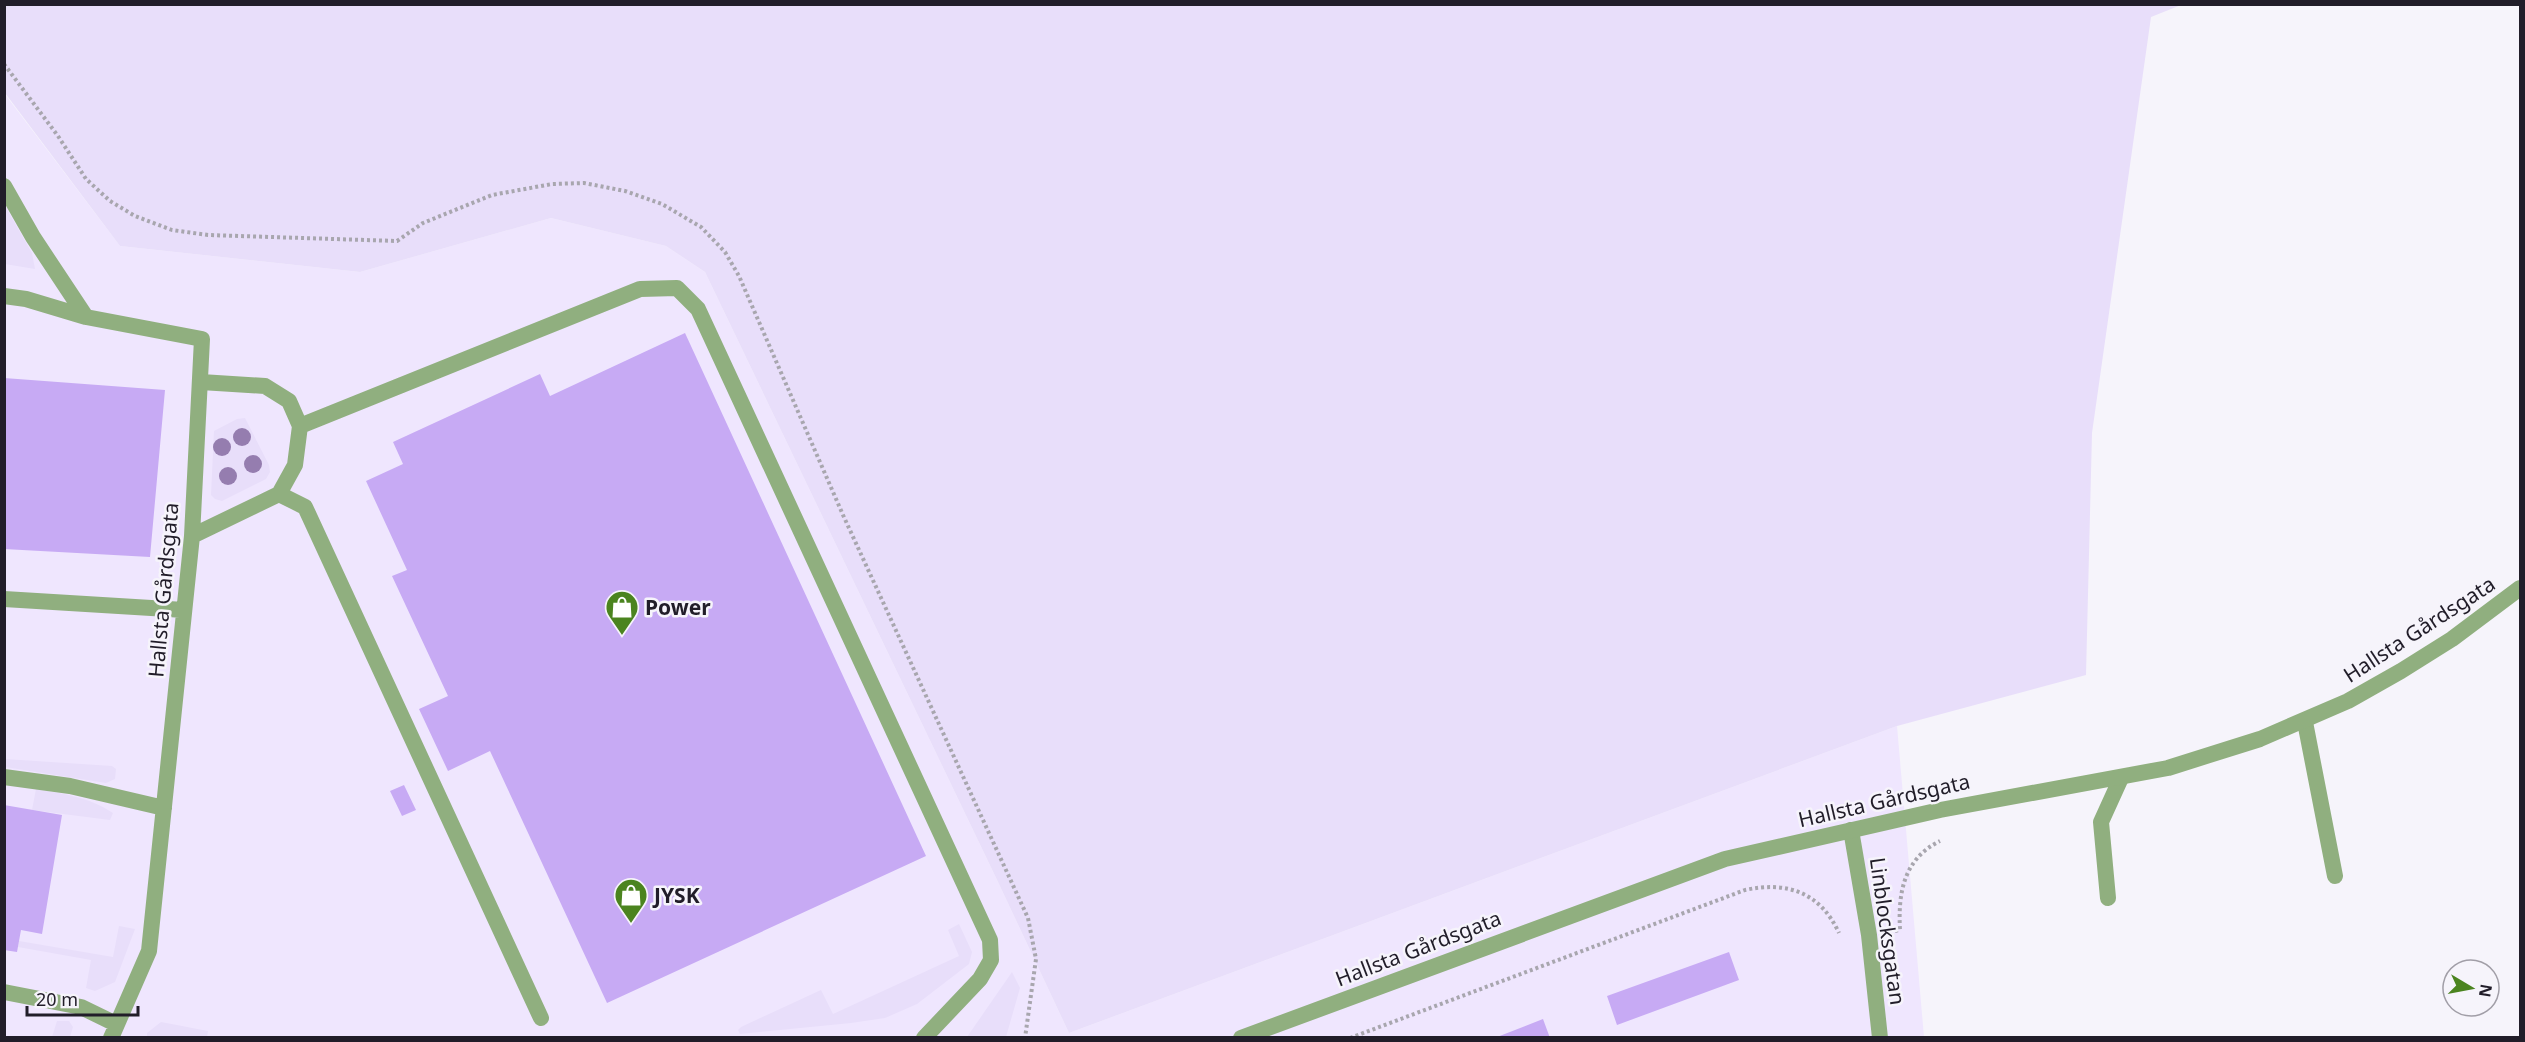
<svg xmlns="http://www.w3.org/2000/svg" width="2525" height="1042" viewBox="0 0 2525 1042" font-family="'Noto Sans',sans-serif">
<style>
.built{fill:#efe6fe}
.green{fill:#e8defa}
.building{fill:#c7aaf4}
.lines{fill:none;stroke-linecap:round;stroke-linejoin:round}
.path{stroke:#a8a6ae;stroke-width:4;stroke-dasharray:3 3;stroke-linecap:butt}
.service{stroke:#90af7f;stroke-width:16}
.minor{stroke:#90af7f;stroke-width:16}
.tertiary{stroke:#90af7f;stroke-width:16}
.tree{fill:#957daf}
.labels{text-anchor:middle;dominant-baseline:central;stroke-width:5;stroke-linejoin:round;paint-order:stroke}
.street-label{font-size:21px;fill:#211d29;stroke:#f6f4fb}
.poi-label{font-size:21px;font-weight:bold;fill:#211d29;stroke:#f6f4fb;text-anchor:start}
</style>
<rect width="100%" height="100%" fill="#f6f4fb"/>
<path class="built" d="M4,93L120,246L360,272L551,218L666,246L705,272L998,882L1069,1033L1897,726L1924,1037H5Z"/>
<path class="green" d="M5,4L2181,5L2151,17L2092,433L2086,675L1897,726L1069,1033L998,882L705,272L666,246L551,218L360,272L120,246L5,93Z
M5,206L32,253L35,269L5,264Z
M245,418L269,465L270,472L266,479L222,501L215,499L211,495L214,431L237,419Z
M5,759L112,766L116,769L115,779L106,783L5,767Z
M36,789C64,794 89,797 113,813L110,820L32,810Z
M959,924L972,952L969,964L917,1004L885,1018L851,1023L740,1034L738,1030L741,1027L821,990L833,1014L959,956L948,930Z
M119,926L135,929L115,982L95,991L86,988L91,960L18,947L19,941L113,957Z
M1012,972L1020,988L1006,1037H967Z
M57,1021H69L73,1027L70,1037H52Z
M161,1022L208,1031L207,1037H147V1033Z"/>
<path class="building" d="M685,333L926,856L607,1003L490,751L448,771L419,709L448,696L392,576L407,570L366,481L403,464L393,442L540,374L550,396Z
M4,378L165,390L150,557L4,549Z
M404,785L416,810L402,816L390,791Z
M4,805L62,815L42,934L21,930L17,952L4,950Z
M1729,952L1739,980L1617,1025L1607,996Z
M1543,1019L1550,1038H1497V1037Z"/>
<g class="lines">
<path class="path" d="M4,64L58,136L86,179L110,201L135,216L172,230L208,235L397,241L423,223L492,195L552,184L584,183L625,191L662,204L701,227L725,252L739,276L843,515L1028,918L1036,959L1025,1038
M1895,931L1900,930C1898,894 1903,859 1940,841
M1350,1038L1745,890C1787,881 1820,892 1839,933"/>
<path class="service" d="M4,186L33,237L86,317
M4,296L26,299L86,317L202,339L192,536L149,951L111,1038
M300,426L640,289L677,288L698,309L990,940L991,960L980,979L924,1038
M279,494L305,507L541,1018
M192,536L279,494L295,465L300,426L289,401L265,386L201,382
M4,599L184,610
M2305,722L2335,876
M4,777L70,786L164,808
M2108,898L2101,822L2121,778
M4,992L81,1007L116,1024"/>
<path class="minor" d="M1851,830L1869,935L1880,1038"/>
<path class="tertiary" d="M1241,1038L1725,859L1940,810L2168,768L2260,739L2348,701L2401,671L2452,639L2520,588"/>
</g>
<g class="tree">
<circle cx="242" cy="437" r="9"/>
<circle cx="222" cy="447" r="9"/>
<circle cx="253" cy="464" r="9"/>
<circle cx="228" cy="476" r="9"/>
</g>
<defs>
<symbol id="shop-pin" viewBox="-11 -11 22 30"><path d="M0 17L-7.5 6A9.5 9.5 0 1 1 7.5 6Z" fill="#4b841f" stroke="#f6f4fb"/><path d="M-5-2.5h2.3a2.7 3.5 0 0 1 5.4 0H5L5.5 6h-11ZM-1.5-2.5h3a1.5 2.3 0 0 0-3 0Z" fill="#fff"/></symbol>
</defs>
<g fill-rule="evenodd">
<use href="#shop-pin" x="603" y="588" width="38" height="52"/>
<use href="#shop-pin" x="612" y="876" width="38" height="52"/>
</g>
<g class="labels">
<g class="street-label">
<text transform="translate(163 590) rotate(-85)">Hallsta Gårdsgata</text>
<text transform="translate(2419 629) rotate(-33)">Hallsta Gårdsgata</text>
<text transform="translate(1884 800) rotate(-13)">Hallsta Gårdsgata</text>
<text transform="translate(1888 931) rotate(82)">Linblocksgatan</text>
<text transform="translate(1418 948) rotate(-21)">Hallsta Gårdsgata</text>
</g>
<g class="poi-label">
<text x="645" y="607">Power</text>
<text x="654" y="895">JYSK</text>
</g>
</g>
<rect width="2525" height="1042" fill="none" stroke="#211d29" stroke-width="12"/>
<g transform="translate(2471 988) rotate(100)"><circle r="28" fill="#f6f4fb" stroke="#a19ea7" stroke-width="1.5"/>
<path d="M0-4.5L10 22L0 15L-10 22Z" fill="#4b841f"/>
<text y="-9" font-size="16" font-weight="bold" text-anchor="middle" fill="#211d29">N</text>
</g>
<path d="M27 1006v9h111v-9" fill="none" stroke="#211d29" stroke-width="3"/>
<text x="36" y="1006" font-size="18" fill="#211d29" stroke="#f6f4fb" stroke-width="4.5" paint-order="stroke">20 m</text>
</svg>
